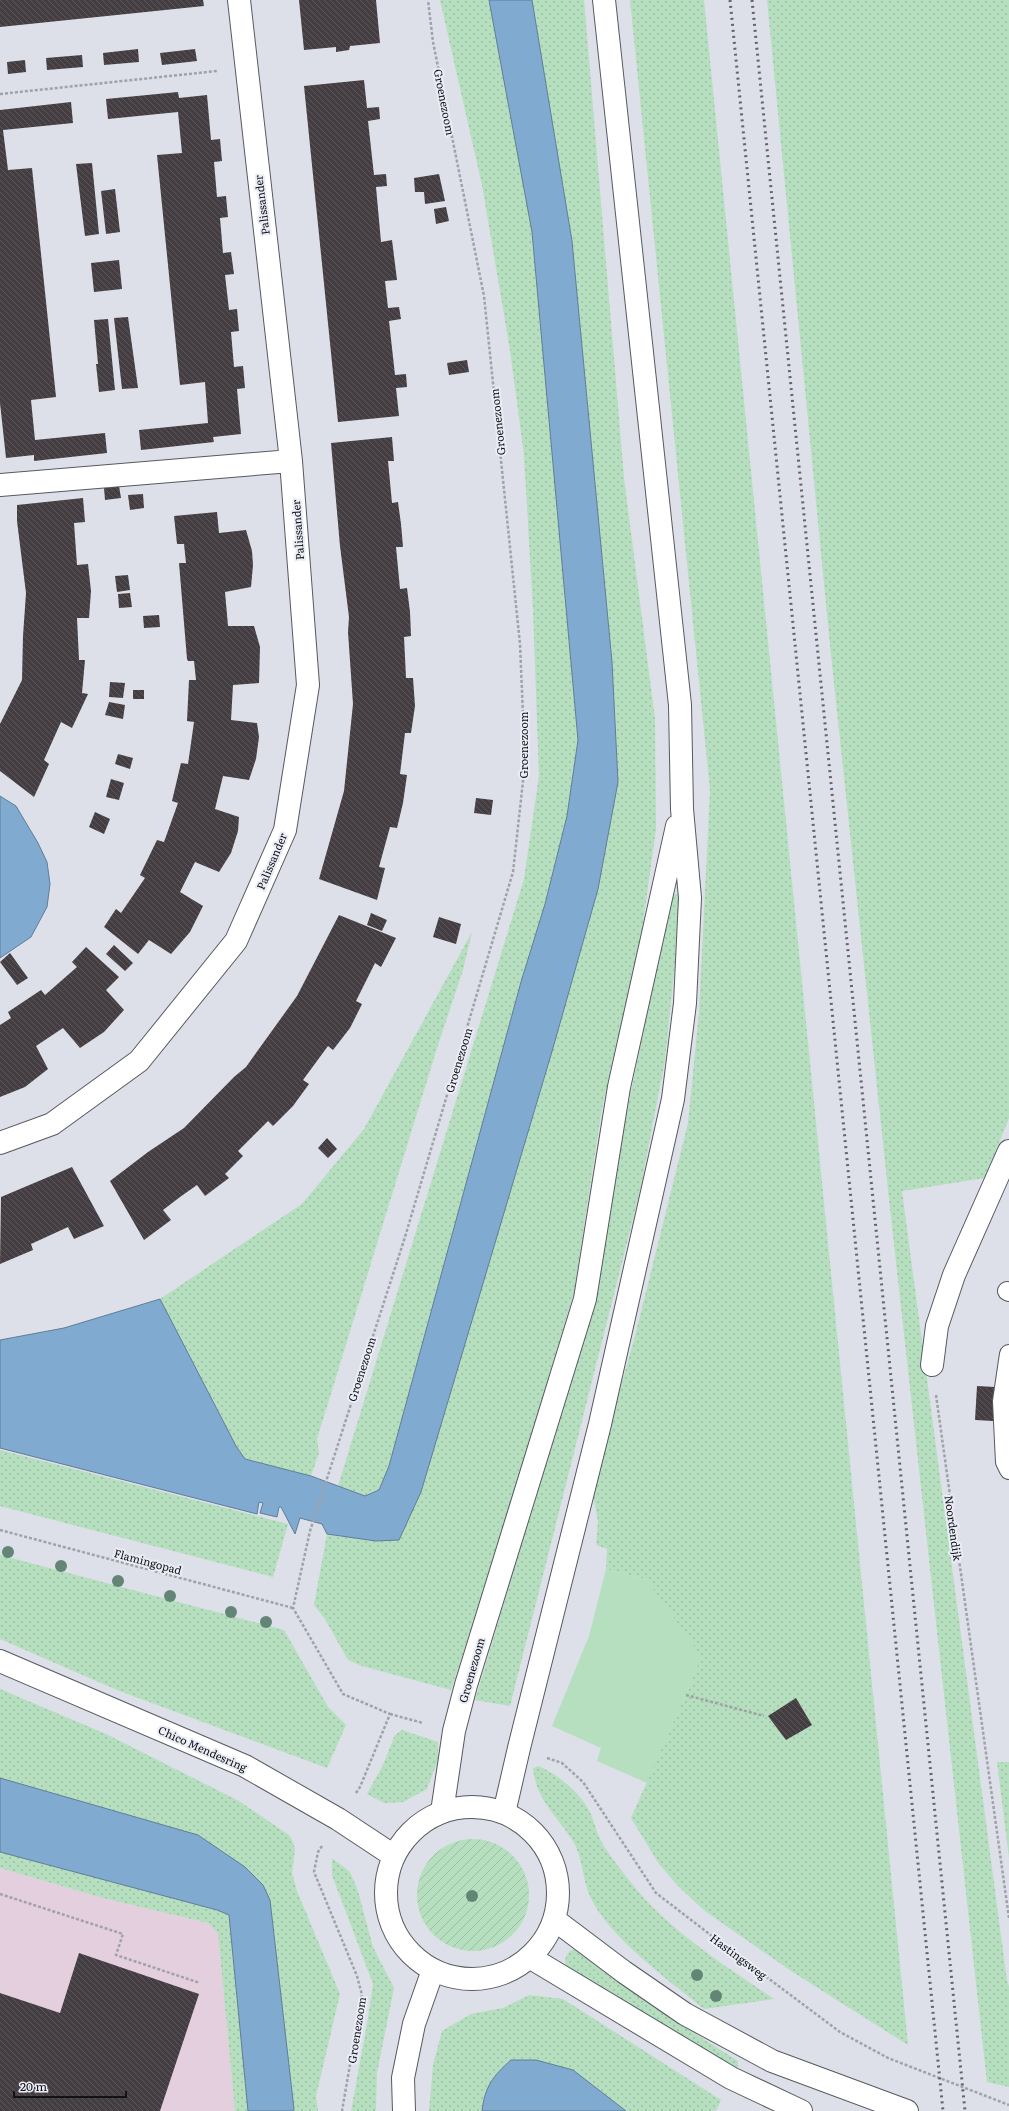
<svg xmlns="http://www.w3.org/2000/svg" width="1009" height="2111" viewBox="0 0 1009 2111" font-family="Literata,serif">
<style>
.education{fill:#e4cfde}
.grass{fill:url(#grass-dots)}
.park{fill:#b5dfbe}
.garden{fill:url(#garden-furrows)}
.water{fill:#80aacf;stroke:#5f7d98}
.building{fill:url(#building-back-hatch)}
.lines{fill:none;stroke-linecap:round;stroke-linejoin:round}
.lane-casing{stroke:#575960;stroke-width:20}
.street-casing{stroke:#575960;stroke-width:24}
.secondary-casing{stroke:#575960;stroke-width:24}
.path{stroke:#9fa2a8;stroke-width:2.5;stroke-dasharray:3 2;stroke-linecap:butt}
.lane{stroke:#fff;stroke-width:18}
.street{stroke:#fff;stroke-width:22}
.secondary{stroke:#fff;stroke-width:22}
.rail{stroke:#626469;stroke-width:3;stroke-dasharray:2 4;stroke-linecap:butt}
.tree{fill:#638576}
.labels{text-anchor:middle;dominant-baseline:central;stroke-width:4;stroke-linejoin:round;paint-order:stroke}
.street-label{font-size:11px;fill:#121316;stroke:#eaedf5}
</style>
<defs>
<pattern id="grass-dots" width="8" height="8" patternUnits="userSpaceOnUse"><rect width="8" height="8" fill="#b5dfbe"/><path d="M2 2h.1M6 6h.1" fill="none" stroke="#9bbea3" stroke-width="1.8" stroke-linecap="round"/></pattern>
<pattern id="garden-furrows" width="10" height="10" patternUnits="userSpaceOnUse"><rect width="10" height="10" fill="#b5dfbe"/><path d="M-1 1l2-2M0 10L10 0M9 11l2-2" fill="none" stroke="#9bbea3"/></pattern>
<pattern id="building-back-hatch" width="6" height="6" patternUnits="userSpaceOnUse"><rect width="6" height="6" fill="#443d41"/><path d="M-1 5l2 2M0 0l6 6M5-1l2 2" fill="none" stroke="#5b5659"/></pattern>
</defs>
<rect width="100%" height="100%" fill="#dde0e8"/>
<path class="education" d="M0,1868L103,1898L208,1923L218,1933L235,2111H0Z"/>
<path class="grass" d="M440,0H489L532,232L578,740L567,816L545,904L521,982L389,1466L379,1490L365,1496L338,1486L524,879L539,776L533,610L524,455L510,350L482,185Z
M532,0H584L624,478L655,719L656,829L641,937L602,1108L574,1292L498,1547L451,1690L362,1666L348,1660L325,1619L314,1605L327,1534L343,1537L421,1492L553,1048L598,889L618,782L612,661L572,241Z
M630,0H704L908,2045L791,1971L705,1911L680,1888L659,1864L631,1818L692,1680L647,1580L606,1569L607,1549L596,1545L598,1521L592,1489L635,1336L688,1123L699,1013L710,790Z
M767,0H1009V1118L985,1178L902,1191L1007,1981L1009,1986V2087L987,2082L888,1190L831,655Z
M672,894H682L665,1060L640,1191L510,1706L475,1700L596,1296L614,1174Z
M472,932L463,970L437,1048L317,1439L319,1453L311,1476L245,1459L236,1446L160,1299L302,1204L364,1129Z
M0,1450L288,1524L273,1577L0,1506Z
M0,1555L284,1630L328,1707L346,1725L327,1768L117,1690L0,1639Z
M0,1689L106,1734L239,1801L289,1835L292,1840L295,1849L292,1873L297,1891L340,1994L316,2096L318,2111H293L294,2109L270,1900L198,1835L0,1778Z
M402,1730L438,1742V1760L427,1789L403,1802L384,1803L367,1794L382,1767L395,1735Z
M997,1762H1009V1858Z
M539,1766C559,1776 579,1791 590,1812C595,1824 598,1838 605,1848C615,1862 626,1877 637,1890C675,1935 726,1966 774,1999L704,2009C670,1981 607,1936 590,1896C582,1879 583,1857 573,1841C557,1816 536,1800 533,1768Z
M0,1852L217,1910L229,1915L248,2111H235L218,1933L208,1923L103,1898L0,1868Z
M332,1858L350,1872L358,1891L373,1947L394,1988L377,2073L376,2111H351L367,2024L373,1984L332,1875Z
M577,1949L697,2035L738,2061L737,2075L568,1969C563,1961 565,1957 570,1951Z
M529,1995L563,1999L721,2100L716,2111H626L573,2070L511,2060C493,2076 485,2086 482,2111H429L433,2065L442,2031L471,2014L503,2008Z"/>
<path class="park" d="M606,1569L647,1580L702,1657L647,1783L597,1761L601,1748L552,1726L589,1636Z"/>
<path class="garden" d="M417 1895a56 56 0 1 1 112 0a56 56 0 1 1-112 0Z"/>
<path class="water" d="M489,0H532L572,241L612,662L618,782L598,889L553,1048L421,1492L399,1540L376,1541L327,1534L322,1524L300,1518L295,1534L281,1507H279L277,1517L260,1513L263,1503L259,1502L257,1514L0,1448V1340L64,1328L160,1299L236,1446L245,1459L311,1476L365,1496L379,1490L389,1466L521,982L545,904L567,816L578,740L532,232Z
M0,796L16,806L38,843L47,862L50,884L47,907L31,937L0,958Z
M0,1778L198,1835L245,1867L263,1885L270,1900L294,2109L293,2111H248L229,1915L217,1910L0,1852Z
M511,2060H536L573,2070L626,2111H482C485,2086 493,2076 511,2060Z"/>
<path class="building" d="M0,0H203L204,6L0,27Z
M299,0H376L380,43L350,46L349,50L336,52V47L304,50Z
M138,49L139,62L104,65L103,53Z
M195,49L197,61L162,65L160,53Z
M82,55L83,67L47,70L46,58Z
M25,60L26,72L8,74L7,62Z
M364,80L367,108L379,107L380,119L368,121L374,175L386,174L387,186L376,187L381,242L392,240L397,280L385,281L388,308L399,307L401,319L389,321L395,375L406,374L407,387L396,388L399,416L338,422L304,86Z
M178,92L179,98L207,95L211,140L220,139L222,161L214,162L217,197L226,196L227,207L228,217L220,218L223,253L231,252L234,274L225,275L229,310L237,309L239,331L231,332L234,367L243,366L245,388L237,389L241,434L213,437L214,442L141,450L139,430L208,423L205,382L180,385L157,155L182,153L178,112L108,119L106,99Z
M71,102L73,123L3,130L8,170L32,168L47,311L56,397L31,400L35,440L105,433L107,453L34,461V455L6,458L0,403V110Z
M92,163L99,234L85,236L76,164Z
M439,174L445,201L425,204L424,192H415L414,178Z
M115,189L120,232L106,234L101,191Z
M446,207L449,221L436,224L434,209Z
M119,260L122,289L94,292L91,263Z
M128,317L138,388L122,389L114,318Z
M108,319L115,390L99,392L96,364H98L94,320Z
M467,360L469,372L449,375L447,363Z
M392,437L394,461H388L392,503L398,502L401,524L403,547H396L400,589L407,588L410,612L411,636L404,637L406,678H413L415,706L411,733H405L400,774L407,775L403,803L397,828L390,827L379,867L385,868L377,900L319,879L344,791L353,704L348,632L349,617L340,546L331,443Z
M119,486L121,498L105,500L104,488Z
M143,494L144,508L130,510L128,495Z
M83,498L85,522L74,523L77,565L88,564L91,591L89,618H77L79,660H85L82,693L88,694L72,728L61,722L44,760L49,764L34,797L0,771V724L22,680L23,636L26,593L17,521V505Z
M217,512L219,533L246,530L252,551L253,565L251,587L225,592L228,626H254L260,647L259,683L233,685L231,720L257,723L259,737L256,759L249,780L223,776L215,809L239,817L238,831L231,853L219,872L195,862L180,892L203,906L190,932L171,954L149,940L138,954L104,927L116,909L121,913L145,878L140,875L157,840L164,842L178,803L172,801L181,763L188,764L194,722L187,721L189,680H196L194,661H188L187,659L179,563H186L184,544H177L174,516Z
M128,575L130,590L117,592L115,576Z
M130,593L132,607L119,608L118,594Z
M159,615L160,627L144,628L143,616Z
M110,682L125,683L123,698L109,697Z
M133,690H144V699H133Z
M109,702L125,705L123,719L105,715Z
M118,754L133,758L130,769L115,764Z
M111,779L124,783L119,800L106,797Z
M476,798L493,800L491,815L474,813Z
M95,812L110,819L104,834L89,827Z
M371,913L387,920L382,931L367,925Z
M339,915L396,938L381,967L375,963L356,1001L362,1004L350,1028L333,1050L328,1046L303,1080L309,1084L293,1106L273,1126L268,1121L238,1151L243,1156L225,1174L229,1178L205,1196L197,1185L180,1197L163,1210L171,1220L144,1240L110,1181L148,1152L184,1128L234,1077L246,1067L297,996Z
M439,917L461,924L456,944L433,937Z
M114,945L133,963L125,971L106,954Z
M86,947L119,977L106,990L124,1010L104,1032L80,1048L63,1028L36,1046L48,1069L25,1087L0,1097V1025L11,1018L8,1012L41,990L45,995L77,967L72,962Z
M10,953L28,978L17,985L0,962Z
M327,1138L337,1149L328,1158L318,1148Z
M72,1167L104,1226L74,1239L68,1227L31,1244L33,1250L0,1264L1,1197Z
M977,1386L995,1387L993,1421L975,1420Z
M796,1698L812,1725L786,1740L768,1716Z
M79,1953L199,1994L160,2111H0V1993L60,2013Z"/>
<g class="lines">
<defs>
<path id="lane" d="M1007,1291L1009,1292
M1009,1354L1002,1401L1005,1462L1009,1470"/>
<path id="street" d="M0,485L291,461
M0,1143L52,1124L139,1061L236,941L285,830L308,685L291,461L239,0
M932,1365L937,1326L954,1275L1009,1151"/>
<path id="secondary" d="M0,1661L245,1766L338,1819L394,1856
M386 1893a86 86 0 1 1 172 0a86 86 0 1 1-172 0Z
M442,1812L454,1731L466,1685L585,1299L619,1087L677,826
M504,1813L519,1748L600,1424L673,1099L685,1003L690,898L682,809L680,705L604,0
M555,1920L624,1972L685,2014L772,2061L907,2111
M531,1958L731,2078L801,2111
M404,2111L403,2078L414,2024L433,1970"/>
</defs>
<use href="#lane" class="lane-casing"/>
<use href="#street" class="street-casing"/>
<use href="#secondary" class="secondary-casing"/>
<path class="path" d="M0,94L217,71
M936,1395L1009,1918
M0,1530L293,1608
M686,1695L764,1716
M390,1714L423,1723
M547,1758L562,1763L583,1782L656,1893L725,1946L840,2032L888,2058L1009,2105
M356,1793L360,1787L390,1714L343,1694L293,1608L310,1531L405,1237L513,872L525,763L520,644L484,296L433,42L428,0
M322,1846L318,1852L314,1872L357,1976L362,1995L342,2111
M0,1894L123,1934L116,1955L200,1983"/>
<use href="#lane" class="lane"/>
<use href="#street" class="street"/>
<use href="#secondary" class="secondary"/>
<path class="rail" d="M730,0L943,2111
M752,0L965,2111"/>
</g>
<g class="tree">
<circle cx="8" cy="1552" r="6"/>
<circle cx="61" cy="1566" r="6"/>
<circle cx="118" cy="1581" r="6"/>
<circle cx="170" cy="1596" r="6"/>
<circle cx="231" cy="1612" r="6"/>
<circle cx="266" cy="1622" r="6"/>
<circle cx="472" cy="1896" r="6"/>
<circle cx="697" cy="1975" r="6"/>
<circle cx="716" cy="1996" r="6"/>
</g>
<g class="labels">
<g class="street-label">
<text transform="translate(445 102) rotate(79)">Groenezoom</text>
<text transform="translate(261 205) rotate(-97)">Palissander</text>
<text transform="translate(497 422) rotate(-96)">Groenezoom</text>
<text transform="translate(297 530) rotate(-94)">Palissander</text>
<text transform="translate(523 745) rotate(-90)">Groenezoom</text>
<text transform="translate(271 861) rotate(-67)">Palissander</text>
<text transform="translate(458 1060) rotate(-73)">Groenezoom</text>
<text transform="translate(361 1369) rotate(-72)">Groenezoom</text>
<text transform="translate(954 1528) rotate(82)">Noordendijk</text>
<text transform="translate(148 1561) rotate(15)">Flamingopad</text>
<text transform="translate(471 1670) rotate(-74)">Groenezoom</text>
<text transform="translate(203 1748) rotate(24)">Chico Mendesring</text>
<text transform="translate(739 1956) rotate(37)">Hastingsweg</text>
<text transform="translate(356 2030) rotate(-81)">Groenezoom</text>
</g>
</g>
<path d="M14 2091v6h112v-6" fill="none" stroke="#121316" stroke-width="2"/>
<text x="20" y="2091" font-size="12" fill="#121316" stroke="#eaedf5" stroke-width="3" paint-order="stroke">20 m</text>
</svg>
